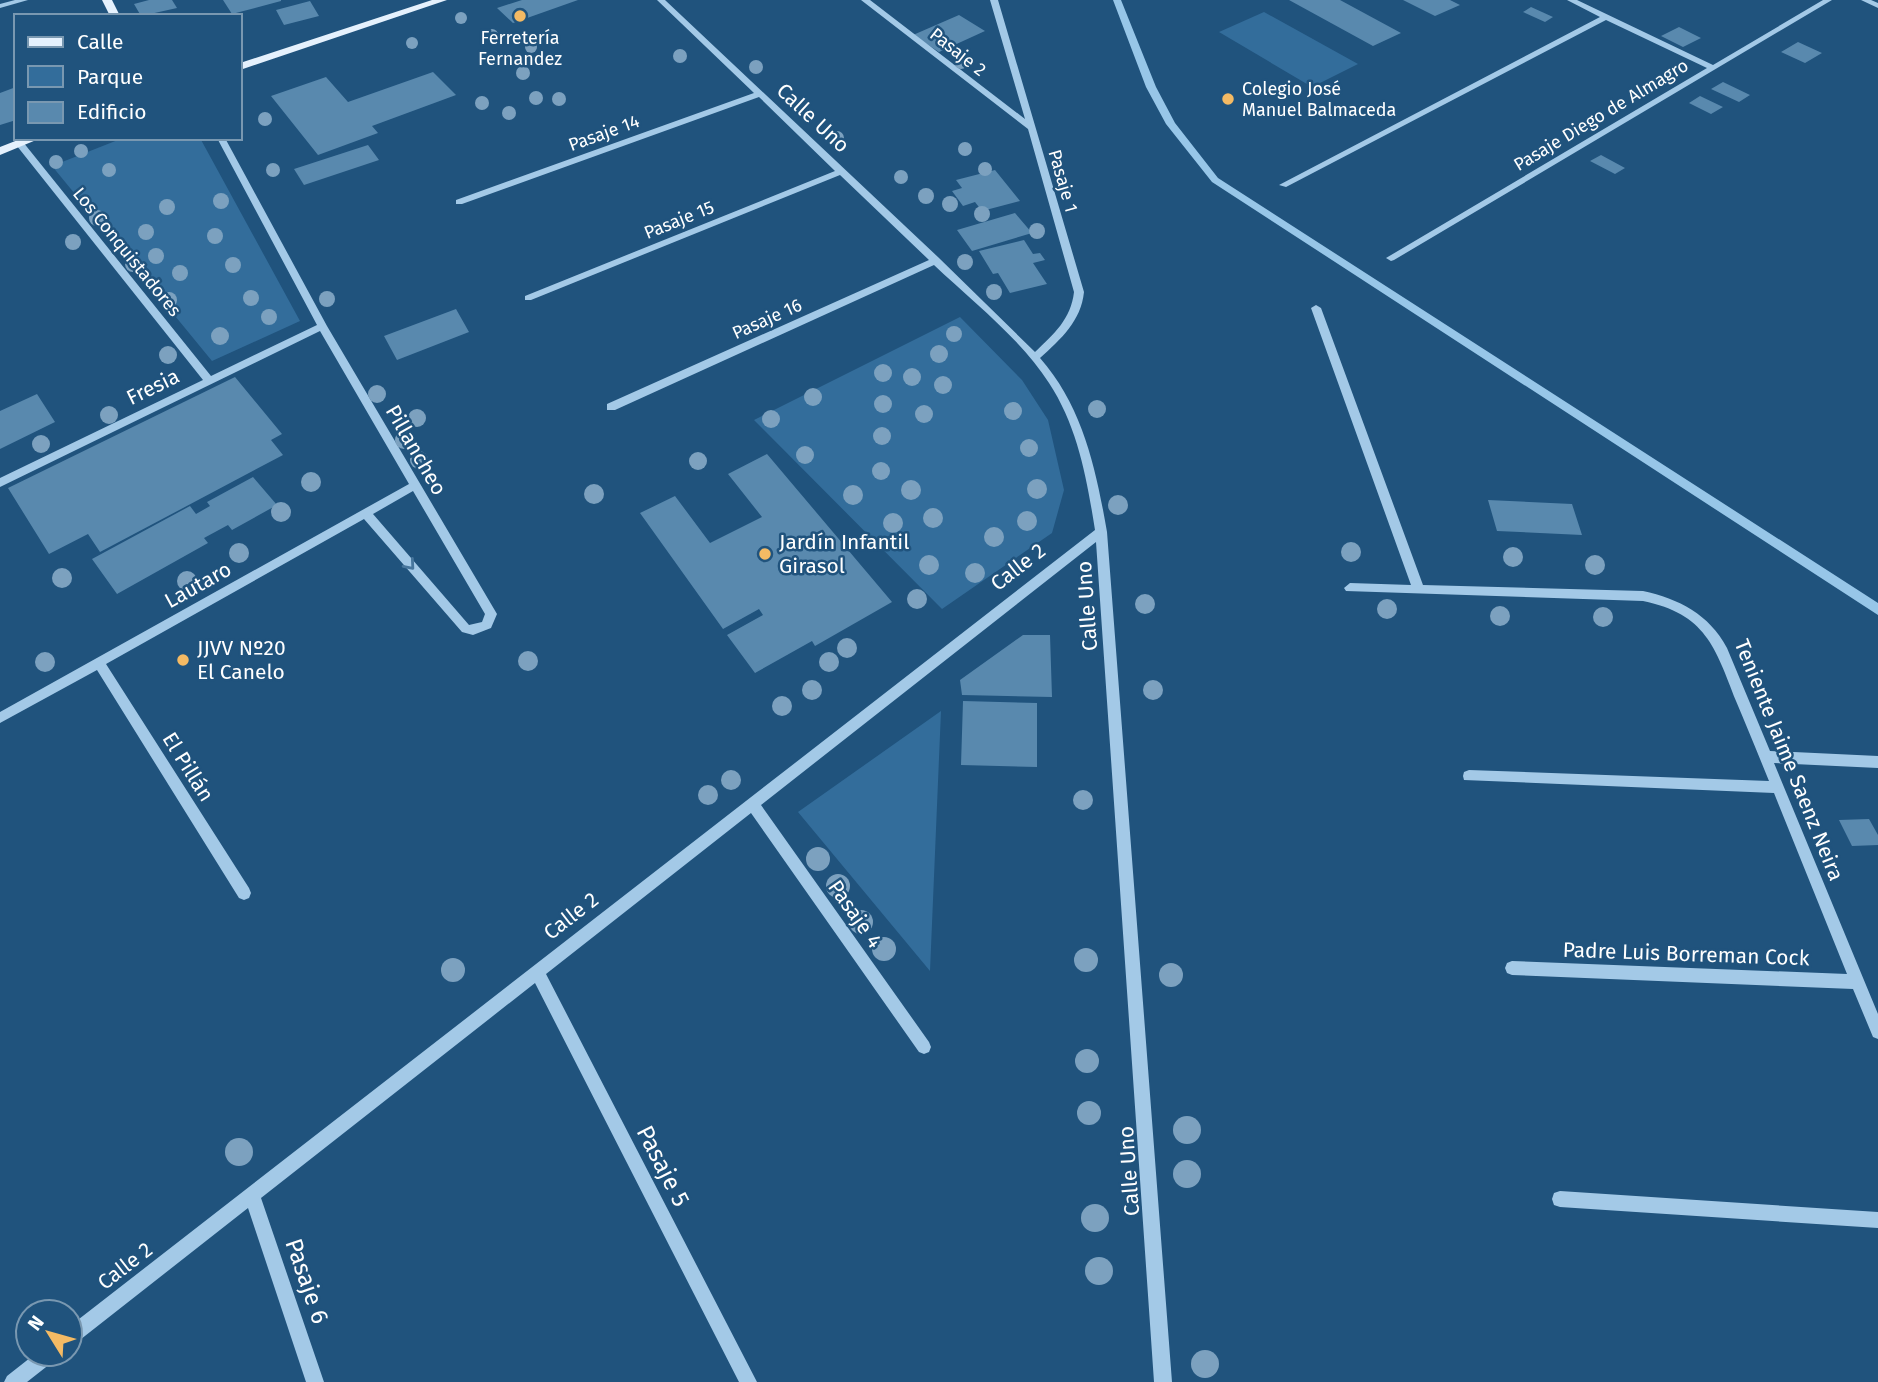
<svg xmlns="http://www.w3.org/2000/svg" width="1878" height="1382" viewBox="0 0 1878 1382" font-family="'Fira Sans',sans-serif">
<style>
.green{fill:#336d9b}
.lines{fill:none;stroke-linecap:round;stroke-linejoin:round}
.stream{fill:#97c6e8;fill-rule:evenodd}
.building{fill:#5989ae}
.minor{fill:#a3c9e7;fill-rule:evenodd}
.major{fill:#e5f1fd;fill-rule:evenodd}
.tree{fill:#7ca1bf}
.oneway{stroke:#47769d}
.poi-dot{fill:#f4ba64;stroke:#20537d;stroke-width:2.5}
.labels{text-anchor:middle;dominant-baseline:central;stroke-width:5;stroke-linejoin:round;paint-order:stroke}
.far-poi-label{font-size:18px;fill:#fff;stroke:#20537d}
.far-street-label{font-size:18px;fill:#fff;stroke:#20537d}
.street-label{font-size:21px;fill:#fff;stroke:#20537d}
.poi-label{font-size:21px;fill:#fff;stroke:#20537d;text-anchor:start}
.near-street-label{font-size:24px;fill:#fff;stroke:#20537d}
</style>
<rect width="100%" height="100%" fill="#20537d"/>
<path class="green" d="M1264,12L1358,64L1312,87L1219,32Z
M123,138H200L300,321L212,361L52,166Z
M960,317L1022,380L1048,420L1064,490L1052,533L942,609L754,420Z
M941,711L930,971L798,812Z"/>
<g class="lines">
<path class="stream" d="M1113,0H1121L1156,87L1175,123L1218,178L1878,603V615L1212,182L1166,124L1146,87Z"/>
</g>
<path class="building" d="M149,0H172L177,8L141,16L134,4Z
M223,0H281V1L232,14Z
M522,0H578L513,23L497,8Z
M1289,0H1340L1401,33L1373,46Z
M1403,0H1450L1460,5L1435,16Z
M310,1L319,16L284,25L276,10Z
M1531,7L1553,17L1545,22L1523,12Z
M959,15L985,31L939,52L913,35Z
M1679,27L1701,38L1683,47L1661,36Z
M1798,42L1822,53L1805,63L1781,52Z
M433,72L456,95L372,126L378,133L318,155L271,96L326,77L348,102Z
M1723,82L1750,95L1739,102L1711,89Z
M16,87V120L0,125V93Z
M1700,96L1723,107L1711,114L1689,103Z
M368,145L379,160L304,185L294,169Z
M1601,155L1625,168L1615,174L1590,161Z
M995,170L1020,201L982,211L975,202L963,206L952,191L962,188L956,180Z
M1015,213L1032,233L972,251L957,230Z
M1024,240L1033,254L1040,253L1045,260L1033,263L1047,284L1010,293L998,273L993,274L979,251Z
M456,309L469,332L397,360L384,336Z
M235,377L282,434L271,440L283,455L100,552L88,534L49,554L8,488Z
M37,394L55,422L0,449V411Z
M767,454L892,602L815,646L812,641L755,673L727,635L763,615L759,609L723,629L640,513L675,496L710,543L762,517L728,474Z
M253,477L277,505L232,530L228,525L204,538L208,543L117,594L92,559L190,506L196,514L210,506L207,502Z
M1488,500L1572,504L1582,535L1497,531Z
M1023,635H1050L1052,697L962,695L960,680Z
M963,701L1037,703V767L961,765Z
M1869,819L1878,835V845L1852,846L1839,820Z"/>
<g class="lines">
<path class="minor" d="M15,0H28L0,8V4Z
M657,0H665L939,258L1035,352C1054,334 1071,319 1074,292L1028,129L861,0H870L1025,119L990,0H998L1084,292C1081,321 1061,339 1040,358C1083,407 1096,469 1107,532L1172,1382H1154L1096,542L761,805L929,1042L931,1047L929,1052L924,1054L919,1052L751,813L546,974L757,1382H739L535,983L261,1198L324,1382H306L248,1208L76,1343L70,1345V1326L1095,530C1087,480 1078,427 1049,383C1021,339 972,301 934,265L615,410H607V404L929,260L840,175L531,300H525V296L835,171L759,97L462,204H456V200L754,93Z
M1567,0H1577L1713,65L1823,0H1832L1394,260L1391,261L1386,258L1707,68L1606,20L1286,187L1279,185L1600,17Z
M1861,0H1871L1878,3V8Z
M217,138H225L327,326L497,614L491,628L473,635L462,632L364,519L106,664L249,888L251,893L249,898L244,900L239,898L97,670L0,723V712L409,484L320,331L0,487V478L203,380L17,146V142H23L211,376L317,325ZM413,491L485,614L482,622L469,625L373,514Z
M1316,305L1321,308L1423,585L1643,591C1679,599 1709,614 1727,648L1770,751L1878,756V768L1774,763L1878,1014V1039L1873,1037L1853,989L1512,975L1507,973L1505,968L1507,963L1512,961L1847,974L1774,793L1464,780L1463,776L1464,772L1469,770L1769,781C1758,754 1747,727 1736,701C1715,647 1706,614 1643,601L1346,591L1344,588L1350,583L1411,585L1311,308Z
M1560,1191L1878,1212V1228L1560,1207L1554,1205L1552,1199L1554,1193Z
M35,1354H58L55,1360L27,1382H4L7,1376Z"/>
<path class="major" d="M102,0H112L120,16H110Z
M432,0H447L240,70V63Z
M23,138H41L0,155V147Z"/>
</g>
<g class="tree">
<circle cx="461" cy="18" r="6"/>
<circle cx="492" cy="35" r="6"/>
<circle cx="412" cy="43" r="6"/>
<circle cx="531" cy="47" r="6"/>
<circle cx="680" cy="56" r="7"/>
<circle cx="961" cy="62" r="7"/>
<circle cx="756" cy="67" r="7"/>
<circle cx="523" cy="73" r="7"/>
<circle cx="536" cy="98" r="7"/>
<circle cx="559" cy="99" r="7"/>
<circle cx="482" cy="103" r="7"/>
<circle cx="800" cy="106" r="7"/>
<circle cx="509" cy="113" r="7"/>
<circle cx="265" cy="119" r="7"/>
<circle cx="837" cy="138" r="7"/>
<circle cx="965" cy="149" r="7"/>
<circle cx="81" cy="151" r="7"/>
<circle cx="56" cy="162" r="7"/>
<circle cx="985" cy="169" r="7"/>
<circle cx="109" cy="170" r="7"/>
<circle cx="273" cy="170" r="7"/>
<circle cx="901" cy="177" r="7"/>
<circle cx="926" cy="196" r="8"/>
<circle cx="221" cy="201" r="8"/>
<circle cx="950" cy="204" r="8"/>
<circle cx="167" cy="207" r="8"/>
<circle cx="982" cy="214" r="8"/>
<circle cx="97" cy="218" r="8"/>
<circle cx="1037" cy="231" r="8"/>
<circle cx="146" cy="232" r="8"/>
<circle cx="215" cy="236" r="8"/>
<circle cx="73" cy="242" r="8"/>
<circle cx="156" cy="256" r="8"/>
<circle cx="965" cy="262" r="8"/>
<circle cx="133" cy="264" r="8"/>
<circle cx="233" cy="265" r="8"/>
<circle cx="180" cy="273" r="8"/>
<circle cx="994" cy="292" r="8"/>
<circle cx="251" cy="298" r="8"/>
<circle cx="327" cy="299" r="8"/>
<circle cx="169" cy="300" r="8"/>
<circle cx="269" cy="317" r="8"/>
<circle cx="954" cy="334" r="8"/>
<circle cx="220" cy="336" r="9"/>
<circle cx="939" cy="354" r="9"/>
<circle cx="168" cy="355" r="9"/>
<circle cx="883" cy="373" r="9"/>
<circle cx="912" cy="377" r="9"/>
<circle cx="943" cy="385" r="9"/>
<circle cx="377" cy="394" r="9"/>
<circle cx="813" cy="397" r="9"/>
<circle cx="883" cy="404" r="9"/>
<circle cx="1097" cy="409" r="9"/>
<circle cx="1013" cy="411" r="9"/>
<circle cx="924" cy="414" r="9"/>
<circle cx="109" cy="415" r="9"/>
<circle cx="417" cy="418" r="9"/>
<circle cx="771" cy="419" r="9"/>
<circle cx="882" cy="436" r="9"/>
<circle cx="404" cy="440" r="9"/>
<circle cx="41" cy="444" r="9"/>
<circle cx="1029" cy="448" r="9"/>
<circle cx="805" cy="455" r="9"/>
<circle cx="419" cy="460" r="9"/>
<circle cx="698" cy="461" r="9"/>
<circle cx="881" cy="471" r="9"/>
<circle cx="311" cy="482" r="10"/>
<circle cx="1037" cy="489" r="10"/>
<circle cx="911" cy="490" r="10"/>
<circle cx="594" cy="494" r="10"/>
<circle cx="853" cy="495" r="10"/>
<circle cx="1118" cy="505" r="10"/>
<circle cx="281" cy="512" r="10"/>
<circle cx="933" cy="518" r="10"/>
<circle cx="1027" cy="521" r="10"/>
<circle cx="893" cy="523" r="10"/>
<circle cx="994" cy="537" r="10"/>
<circle cx="1351" cy="552" r="10"/>
<circle cx="239" cy="553" r="10"/>
<circle cx="1513" cy="557" r="10"/>
<circle cx="929" cy="565" r="10"/>
<circle cx="1595" cy="565" r="10"/>
<circle cx="975" cy="573" r="10"/>
<circle cx="62" cy="578" r="10"/>
<circle cx="187" cy="581" r="10"/>
<circle cx="917" cy="599" r="10"/>
<circle cx="1145" cy="604" r="10"/>
<circle cx="1387" cy="609" r="10"/>
<circle cx="1500" cy="616" r="10"/>
<circle cx="1603" cy="617" r="10"/>
<circle cx="847" cy="648" r="10"/>
<circle cx="528" cy="661" r="10"/>
<circle cx="45" cy="662" r="10"/>
<circle cx="829" cy="662" r="10"/>
<circle cx="812" cy="690" r="10"/>
<circle cx="1153" cy="690" r="10"/>
<circle cx="782" cy="706" r="10"/>
<circle cx="731" cy="780" r="10"/>
<circle cx="708" cy="795" r="10"/>
<circle cx="1083" cy="800" r="10"/>
<circle cx="818" cy="859" r="12"/>
<circle cx="838" cy="886" r="12"/>
<circle cx="861" cy="922" r="12"/>
<circle cx="884" cy="949" r="12"/>
<circle cx="1086" cy="960" r="12"/>
<circle cx="453" cy="970" r="12"/>
<circle cx="1171" cy="975" r="12"/>
<circle cx="1087" cy="1061" r="12"/>
<circle cx="1089" cy="1113" r="12"/>
<circle cx="1187" cy="1130" r="14"/>
<circle cx="239" cy="1152" r="14"/>
<circle cx="1187" cy="1174" r="14"/>
<circle cx="1095" cy="1218" r="14"/>
<circle cx="1099" cy="1271" r="14"/>
<circle cx="1205" cy="1364" r="14"/>
</g>
<defs><path id="oneway-chevron" d="M-2-3.5L2.5 0L-2 3.5" fill="none" stroke-width="1.6" stroke-linecap="round" stroke-linejoin="round" transform="scale(1.75)"/></defs>
<use class="oneway" href="#oneway-chevron" transform="translate(410 565) rotate(49)"/>
<g class="poi-dot">
<circle cx="520" cy="16" r="7"/>
<circle cx="1228" cy="99" r="7"/>
<circle cx="765" cy="554" r="7"/>
<circle cx="183" cy="660" r="7"/>
</g>
<g class="labels">
<g class="far-poi-label">
<text x="520" y="38">Ferretería<tspan x="520" dy="21">Fernandez</tspan></text>
<text x="1242" y="89" text-anchor="start">Colegio José<tspan x="1242" dy="21">Manuel Balmaceda</tspan></text>
</g>
<g class="far-street-label">
<text transform="translate(958 52) rotate(38)">Pasaje 2</text>
<text transform="translate(1601 115) rotate(-31)">Pasaje Diego de Almagro</text>
<text transform="translate(604 133) rotate(-20)">Pasaje 14</text>
<text transform="translate(1063 181) rotate(74)">Pasaje 1</text>
<text transform="translate(679 220) rotate(-22)">Pasaje 15</text>
<text transform="translate(127 252) rotate(51)">Los Conquistadores</text>
<text transform="translate(767 319) rotate(-24)">Pasaje 16</text>
</g>
<g class="street-label">
<text transform="translate(813 118) rotate(43)">Calle Uno</text>
<text transform="translate(153 387) rotate(-26)">Fresia</text>
<text transform="translate(416 450) rotate(60)">Pillancheo</text>
<text transform="translate(1018 567) rotate(-38)">Calle 2</text>
<text transform="translate(198 585) rotate(-29)">Lautaro</text>
<text transform="translate(1087 606) rotate(-94)">Calle Uno</text>
<text transform="translate(1789 760) rotate(68)">Teniente Jaime Saenz Neira</text>
<text transform="translate(188 767) rotate(58)">El Pillán</text>
<text transform="translate(855 914) rotate(55)">Pasaje 4</text>
<text transform="translate(571 916) rotate(-38)">Calle 2</text>
<text transform="translate(1686 954) rotate(2)">Padre Luis Borreman Cock</text>
<text transform="translate(1129 1171) rotate(-94)">Calle Uno</text>
<text transform="translate(125 1266) rotate(-38)">Calle 2</text>
</g>
<g class="poi-label">
<text x="779" y="542">Jardín Infantil<tspan x="779" dy="24">Girasol</tspan></text>
<text x="197" y="648">JJVV Nº20<tspan x="197" dy="24">El Canelo</tspan></text>
</g>
<g class="near-street-label">
<text transform="translate(663 1166) rotate(63)">Pasaje 5</text>
<text transform="translate(307 1281) rotate(71)">Pasaje 6</text>
</g>
</g>
<rect x="14" y="14" width="228" height="126" fill="#20537d" stroke="#7998b1" stroke-width="2"/>
<rect x="28" y="37" width="35" height="10" fill="#e5f1fd" stroke="#7998b1" stroke-width="2"/>
<text x="77" y="49" font-size="21" fill="#ffffff">Calle</text>
<rect x="28" y="66" width="35" height="21" fill="#336d9b" stroke="#7998b1" stroke-width="2"/>
<text x="77" y="84" font-size="21" fill="#ffffff">Parque</text>
<rect x="28" y="102" width="35" height="21" fill="#5989ae" stroke="#7998b1" stroke-width="2"/>
<text x="77" y="119" font-size="21" fill="#ffffff">Edificio</text>
<g transform="translate(49 1333) rotate(307)"><circle r="33" fill="#20537d" stroke="#7998b1" stroke-width="2"/>
<path d="M0-5L12 26L0 18L-12 26Z" fill="#f4ba64"/>
<text y="-10" font-size="19" font-weight="bold" text-anchor="middle" fill="#ffffff">N</text>
</g>
</svg>
